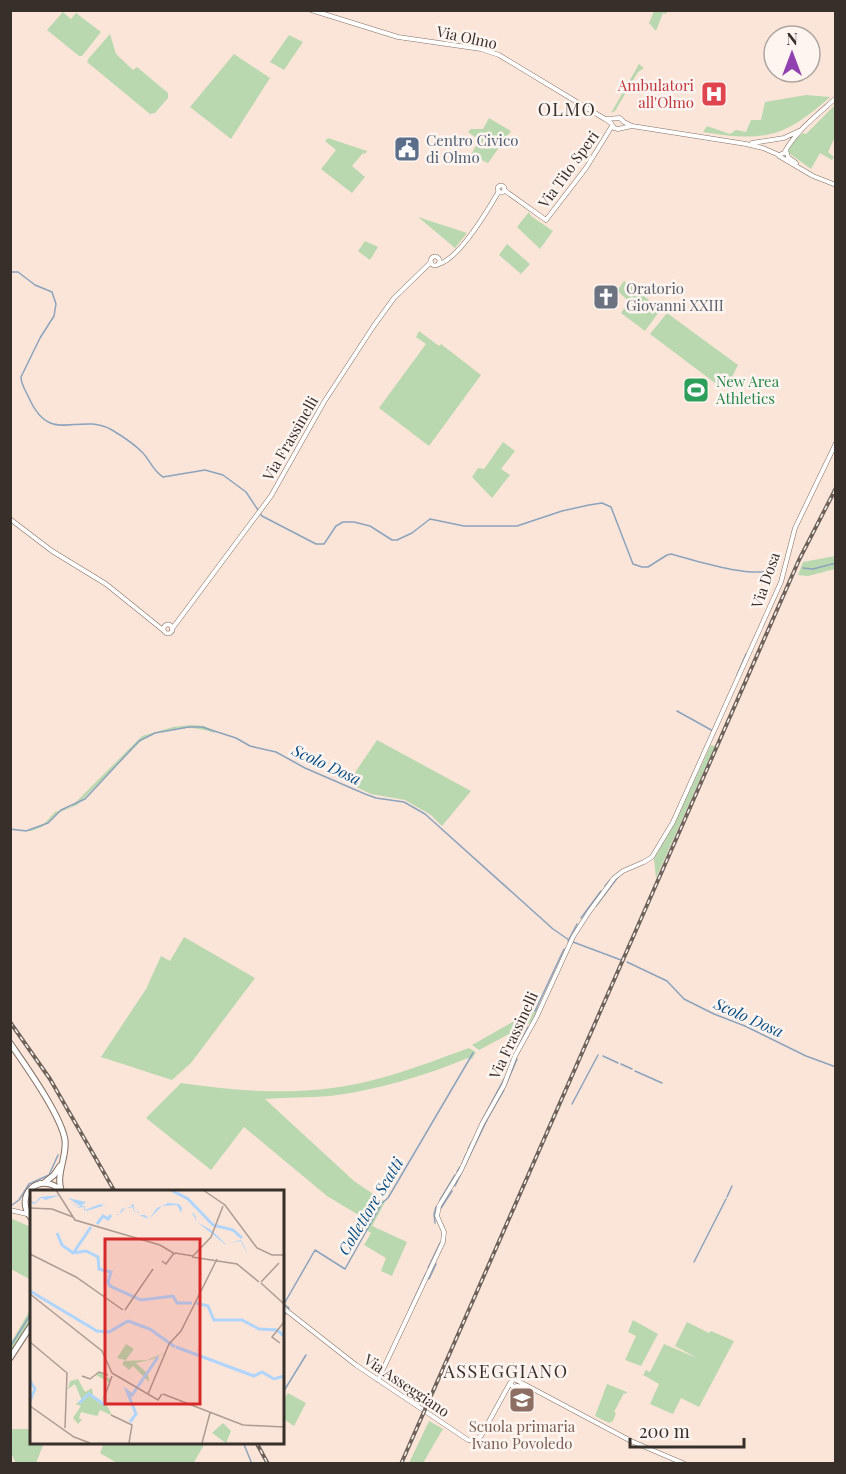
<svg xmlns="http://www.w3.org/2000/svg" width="846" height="1474" viewBox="0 0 846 1474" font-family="'Playfair Display',serif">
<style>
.green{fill:#b9d8af}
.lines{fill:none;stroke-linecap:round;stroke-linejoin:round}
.stream{stroke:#8ca3bd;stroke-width:1.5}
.minor-casing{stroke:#837064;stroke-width:5}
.major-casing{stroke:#837064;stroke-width:7}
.minor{stroke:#fff;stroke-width:4}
.major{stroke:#fff;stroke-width:5}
.rail-casing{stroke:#6e625b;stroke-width:4}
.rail{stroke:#fef5f0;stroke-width:1.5;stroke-dasharray:4.5;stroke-linecap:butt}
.labels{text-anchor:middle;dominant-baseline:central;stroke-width:5;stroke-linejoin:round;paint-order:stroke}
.street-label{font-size:15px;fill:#372f2a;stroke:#fef5f0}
.health-label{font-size:15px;fill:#be3a42;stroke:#fef5f0;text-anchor:end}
.service-label{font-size:15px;fill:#4e5e75;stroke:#fef5f0;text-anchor:start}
.worship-label{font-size:15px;fill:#5b616d;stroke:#fef5f0;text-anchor:start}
.leisure-label{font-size:15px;fill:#27864d;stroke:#fef5f0;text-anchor:start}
.education-label{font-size:15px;fill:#785e54;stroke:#fef5f0}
.water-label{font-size:16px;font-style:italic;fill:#094f88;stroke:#fef5f0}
.quarter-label{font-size:18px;letter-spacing:1.5px;fill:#372f2a;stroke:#fef5f0}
.inset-river{fill:none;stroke:#b0d5fc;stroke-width:3}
.inset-road{fill:none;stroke:#ad9c92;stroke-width:1.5}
.view{fill:#d62828;fill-opacity:0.15;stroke:#d62828;stroke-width:3}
.inset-edge{fill:none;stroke:#372f2a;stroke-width:3}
</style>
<rect width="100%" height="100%" fill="#fbe5d8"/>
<path class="green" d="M654,11H668L666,14L663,13L656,31L649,23Z
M63,12L71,19L76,13L101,32L82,56H79L47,30Z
M110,34L116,54L133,70L137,67L168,93V98L155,113L150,114L87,62L89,58Z
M289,35L303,42L284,70L270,62Z
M234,54L270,78L231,139L190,107Z
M639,64L644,68L638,72L615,111L611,113Z
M806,95L830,97C784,138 764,142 703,132L707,126L730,134L736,130L746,132L751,120H761L765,102Z
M835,105V137L828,152L834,157L832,160L820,153L811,169L789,153C788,144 797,138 803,133L806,134Z
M489,118L511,131L488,163L471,155L479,140L468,132L471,129H483Z
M328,138L367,151L365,154L363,153L352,166L365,177L352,193L321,169L336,150L325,141Z
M529,212L531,216L553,231L540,249L517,227Z
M418,217L467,233L455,248Z
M365,241L378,247L370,260L358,251Z
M507,244L530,264L521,274L499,255Z
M624,281L661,309L645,331L621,313L629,301L617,291Z
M667,313L738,365L726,389H723L650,334Z
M419,331L439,346L441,344L481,375L429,446L379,408L426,344L416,337Z
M503,442L515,451L501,469L510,475L492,498L472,477L478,468L484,469Z
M835,556V569L808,576L798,575L803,562Z
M191,725L204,726L215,731L214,733C192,724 167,728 145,737L77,805L58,813L42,827L31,831L11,830V829L26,831L43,825L55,812L71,807L142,736L173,727Z
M377,740L471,791L442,826L431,815L405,800L371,794L348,783Z
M711,745L715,746L656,878L654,859L675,823Z
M184,937L255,978L191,1063L172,1080L101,1057L146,989L161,956L170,961Z
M539,1007L530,1023L479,1050L472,1045Z
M469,1048L476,1052L472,1059L468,1058C424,1076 378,1090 330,1096C308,1098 286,1097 265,1099L354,1181L385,1202L372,1226L407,1242L392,1276L381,1271L386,1258L364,1245L371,1233L359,1225L362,1217L327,1196L244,1127L211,1170L146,1118L181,1083C231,1090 281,1095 332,1088C380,1082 425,1064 469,1048Z
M10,1218L31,1227V1280L11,1269Z
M31,1308V1318L11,1353V1343Z
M633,1320L658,1334L641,1366L625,1360L636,1336L628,1332Z
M687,1322L709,1333L711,1331L734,1341L699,1407L681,1398L673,1414L650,1404L659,1384L643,1375L646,1370L650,1372L664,1344L697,1358L675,1346Z
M607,1384L627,1392L626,1394L624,1393L614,1412L616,1413L613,1421L609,1423L595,1416Z
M288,1393L306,1403L294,1426L282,1418V1402Z
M429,1421L443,1429L423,1463H409Z
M13,1429H31L32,1442L44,1443L36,1463H16L11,1453V1431Z
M104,1443V1442L205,1443L193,1464L117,1463L100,1453Z"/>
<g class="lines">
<path class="stream" d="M10,272H18L35,285L52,292L56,304L54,316L40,338L21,377C21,385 26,391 29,398C51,447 78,411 112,430C122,436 134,444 142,452C150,460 153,471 163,477L205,470L223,475L246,492L262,516L316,544H324L336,526L343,522H354L370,526L392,540H397L412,533L430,519L464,526H517L562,511L589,505L602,503L611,507L633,564L642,567H648L667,555L671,554C697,561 751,579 776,569
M803,568L813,569L836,563
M737,675L746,654
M677,711L713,731
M10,829L26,831L48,823L61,810L85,799L139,741L155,733L189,727H202L236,738L250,746L276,752L305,768L365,794L376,798L404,802L425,814L553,929L569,940
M605,886L610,880
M596,906L618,877
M581,918L601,891
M568,941L577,924
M573,942L621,960
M627,962L667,981L684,999L714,1014L745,1026L806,1056L836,1067
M535,1011L564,949
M603,1056L618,1063
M511,1061L528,1027
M621,1064L632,1069
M635,1071L662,1083
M505,1087L517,1059
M572,1104L598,1055
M481,1122L504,1079
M468,1149L471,1143
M462,1164L466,1154
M457,1172L460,1167
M455,1186L488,1118L504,1090
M727,1197L732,1186
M440,1200L455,1175
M12,1205L19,1200L29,1184L49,1175L58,1155
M441,1208L452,1191
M435,1223L434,1214L436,1207
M694,1262L726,1199
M428,1268L440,1243
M429,1279L436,1264
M409,1310L426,1273
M282,1319L289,1308L284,1304L315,1250L345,1269L382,1203L388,1198L473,1053
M10,1347L32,1312
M282,1394L306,1355
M243,1442L252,1464"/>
<defs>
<path id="minor" d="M311,10L398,37L481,49L499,55L605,119L611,123L614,128L618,129L632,126
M606,119L620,118L624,122L632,126L746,144L763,148L779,155L784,153C796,131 817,115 836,98
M752,143L784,138L801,130
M786,150L788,157L796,163
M779,156L813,176L836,185
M497.5 189a3.5 3.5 0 1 1 7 0a3.5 3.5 0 1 1-7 0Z
M504,190L546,220L586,168L612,126
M430.5 261a4.5 4.5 0 1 1 9 0a4.5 4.5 0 1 1-9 0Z
M439,264C460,258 488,210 499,191
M10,519L52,551L106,584L163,630
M163.5 629a4.5 4.5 0 1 1 9 0a4.5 4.5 0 1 1-9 0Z
M172,629L271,496L324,402L373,327L394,298L431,262
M10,1210L27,1214
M282,1307L356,1365L468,1440L474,1441L481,1436L510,1383
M378,1380L443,1242L444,1232L437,1216L439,1206L461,1170L482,1124L504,1085L515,1056L536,1018L573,937L589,912L614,878L623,871L644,862L652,857L673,822L781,582L795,528L836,443
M530,1388L517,1386L513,1387L510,1383L514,1379L520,1382L631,1441L685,1464"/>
<path id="major" d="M10,1043C25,1065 61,1115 65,1140C67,1157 56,1173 61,1190
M44,1183L54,1175L60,1166
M32,1219C12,1196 40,1170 61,1191
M10,1358L32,1324"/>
</defs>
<use href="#minor" class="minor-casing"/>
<use href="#major" class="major-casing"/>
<use href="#minor" class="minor"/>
<use href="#major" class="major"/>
<defs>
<path id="rail" d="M10,1022L50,1079L115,1192
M256,1442L268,1464
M401,1464L799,560L836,488"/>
</defs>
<use href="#rail" class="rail-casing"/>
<use href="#rail" class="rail"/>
</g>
<defs>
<symbol id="hospital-square" viewBox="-11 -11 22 22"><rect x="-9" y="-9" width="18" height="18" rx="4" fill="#e0444e" stroke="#fef5f0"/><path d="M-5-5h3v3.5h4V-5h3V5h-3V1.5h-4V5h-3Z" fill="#fff"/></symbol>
<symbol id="civic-square" viewBox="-11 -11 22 22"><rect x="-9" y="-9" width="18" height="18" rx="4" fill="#5c6f8a" stroke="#fef5f0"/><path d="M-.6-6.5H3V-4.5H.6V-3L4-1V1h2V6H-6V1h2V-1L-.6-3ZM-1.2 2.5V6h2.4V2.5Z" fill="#fff"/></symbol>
<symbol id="church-square" viewBox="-11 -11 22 22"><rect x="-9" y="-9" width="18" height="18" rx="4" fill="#6b7280" stroke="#fef5f0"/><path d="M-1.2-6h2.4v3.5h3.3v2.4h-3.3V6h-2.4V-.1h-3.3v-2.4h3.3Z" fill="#fff"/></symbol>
<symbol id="stadium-square" viewBox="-11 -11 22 22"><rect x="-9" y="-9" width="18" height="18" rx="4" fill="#2e9e5b" stroke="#fef5f0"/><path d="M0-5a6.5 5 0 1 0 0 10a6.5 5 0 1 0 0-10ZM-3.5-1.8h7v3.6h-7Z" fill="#fff"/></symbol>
<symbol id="school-square" viewBox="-11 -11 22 22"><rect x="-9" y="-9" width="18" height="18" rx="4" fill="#8d6e63" stroke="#fef5f0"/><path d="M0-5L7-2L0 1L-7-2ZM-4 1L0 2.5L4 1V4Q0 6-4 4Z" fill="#fff"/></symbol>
</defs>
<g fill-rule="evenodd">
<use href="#hospital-square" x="699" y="79" width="30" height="30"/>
<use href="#civic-square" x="392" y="134" width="30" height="30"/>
<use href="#church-square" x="591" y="282" width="30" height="30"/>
<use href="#stadium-square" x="681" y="375" width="30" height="30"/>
<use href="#school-square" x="507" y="1385" width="30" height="30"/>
</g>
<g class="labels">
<g class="street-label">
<text transform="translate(467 37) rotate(12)">Via Olmo</text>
<text transform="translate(568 169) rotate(-54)">Via Tito Speri</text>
<text transform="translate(290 438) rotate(-60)">Via Frassinelli</text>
<text transform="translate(765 580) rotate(-71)">Via Dosa</text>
<text transform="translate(513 1035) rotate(-65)">Via Frassinelli</text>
<text transform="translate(407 1385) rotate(34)">Via Asseggiano</text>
</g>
<g class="health-label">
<text x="694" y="85">Ambulatori<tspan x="694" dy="17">all'Olmo</tspan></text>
</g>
<g class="service-label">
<text x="426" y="140">Centro Civico<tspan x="426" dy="17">di Olmo</tspan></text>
</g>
<g class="worship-label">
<text x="626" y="288">Oratorio<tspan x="626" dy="17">Giovanni XXIII</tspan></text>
</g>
<g class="leisure-label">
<text x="716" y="381">New Area<tspan x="716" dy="17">Athletics</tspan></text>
</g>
<g class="education-label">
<text x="522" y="1426">Scuola primaria<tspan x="522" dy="17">Ivano Povoledo</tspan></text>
</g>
<g class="water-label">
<text transform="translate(327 764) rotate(25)">Scolo Dosa</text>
<text transform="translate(749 1017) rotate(24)">Scolo Dosa</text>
<text transform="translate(370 1206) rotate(-59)">Collettore Scatti</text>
</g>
<g class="quarter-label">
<text x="567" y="109">OLMO</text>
<text x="506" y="1371">ASSEGGIANO</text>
</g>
</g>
<g transform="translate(30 1190)">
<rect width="254" height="254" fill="#fbe5d8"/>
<path d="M96,154L104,159L95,171L117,170L136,162L123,169L106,173L118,184L119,192L103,176L99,180L92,174L95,170L87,168ZM69,182L80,189V194L73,209L81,223V225L70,220L67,226L51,222L49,228L52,230L48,234L43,228L51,216L45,214L52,211L45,194L38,199L40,191L48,189L55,202L62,198L63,206L76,216L72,209L80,193L66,185ZM193,233L201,241L196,253L182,243Z" fill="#b9d8af"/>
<path d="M30,5L38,12L46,15L47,18L50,16L38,8L56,12L51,16H55V20L65,16L71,14L74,16L76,15L87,24H90L91,20L96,17H101V15L102,14L104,15V21H108L109,25H115L119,29L127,18L134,15L138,13L149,14L152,18L151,23H163L165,25L167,32L181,40L196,54L211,50L213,53L218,66L240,81L253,99L240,81L218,66L211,51L195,54L167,32L162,23H151L147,15L132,16L119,29L109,25L107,21L104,22L102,15L101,18L96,17L90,24L88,25L76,15L56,21L54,20V17L47,18L45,15L38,12L30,5L16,10L11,8L5,14H3L0,10L5,13L10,7Z" fill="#b0d5fc"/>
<path class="inset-river" d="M141,0L158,9L183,35L203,40L212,48M67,34L73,26L78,29L81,25M27,43L32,55L43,63L56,61L68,67L69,79L81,82L78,92L80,96L111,110L143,106L147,113H162M44,62L61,37M0,101L67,141L79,142L98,131L120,139L145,157M166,113L178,116L184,130H212L229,139L247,140L254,146M146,157L224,186L232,182L244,189L254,186M0,191L5,199L0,211M49,213L59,204L75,215M100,232L106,224L97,201L102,205L128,167"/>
<path class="inset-road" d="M26,0L45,30L130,55L145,64M173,0L195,15L227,58L242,65H253M0,18L22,19L43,27M145,63L163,66L181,47L193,16M0,64L46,87L93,120M162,67L207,74L229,92M132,71L136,74L144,63M231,92L249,73M231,93L254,114M0,104L72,161L82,183M95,120L123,79M0,152L37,183L35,238M250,153L242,147L254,132M82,183L128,210L132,204M52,186L60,189L69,182L78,185M118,204L139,154L151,141L187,69M133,204L213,235L254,237M74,208L82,186M0,216L44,247L60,253M81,225L102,235L99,253M172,253L180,223"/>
<path class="view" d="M75,49H170V214H75Z"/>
<rect width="254" height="254" class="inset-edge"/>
</g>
<rect width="846" height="1474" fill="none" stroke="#372f2a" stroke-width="24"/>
<g transform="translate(792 54)"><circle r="28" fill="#fef5f0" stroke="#aea6a1" stroke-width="1.5"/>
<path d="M0-4.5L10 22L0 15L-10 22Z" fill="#9140af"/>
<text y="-9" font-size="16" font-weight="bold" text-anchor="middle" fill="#372f2a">N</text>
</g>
<path d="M630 1438v9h114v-9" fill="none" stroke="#372f2a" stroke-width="3"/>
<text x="639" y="1438" font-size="18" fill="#372f2a" stroke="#fef5f0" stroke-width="4.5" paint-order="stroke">200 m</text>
</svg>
